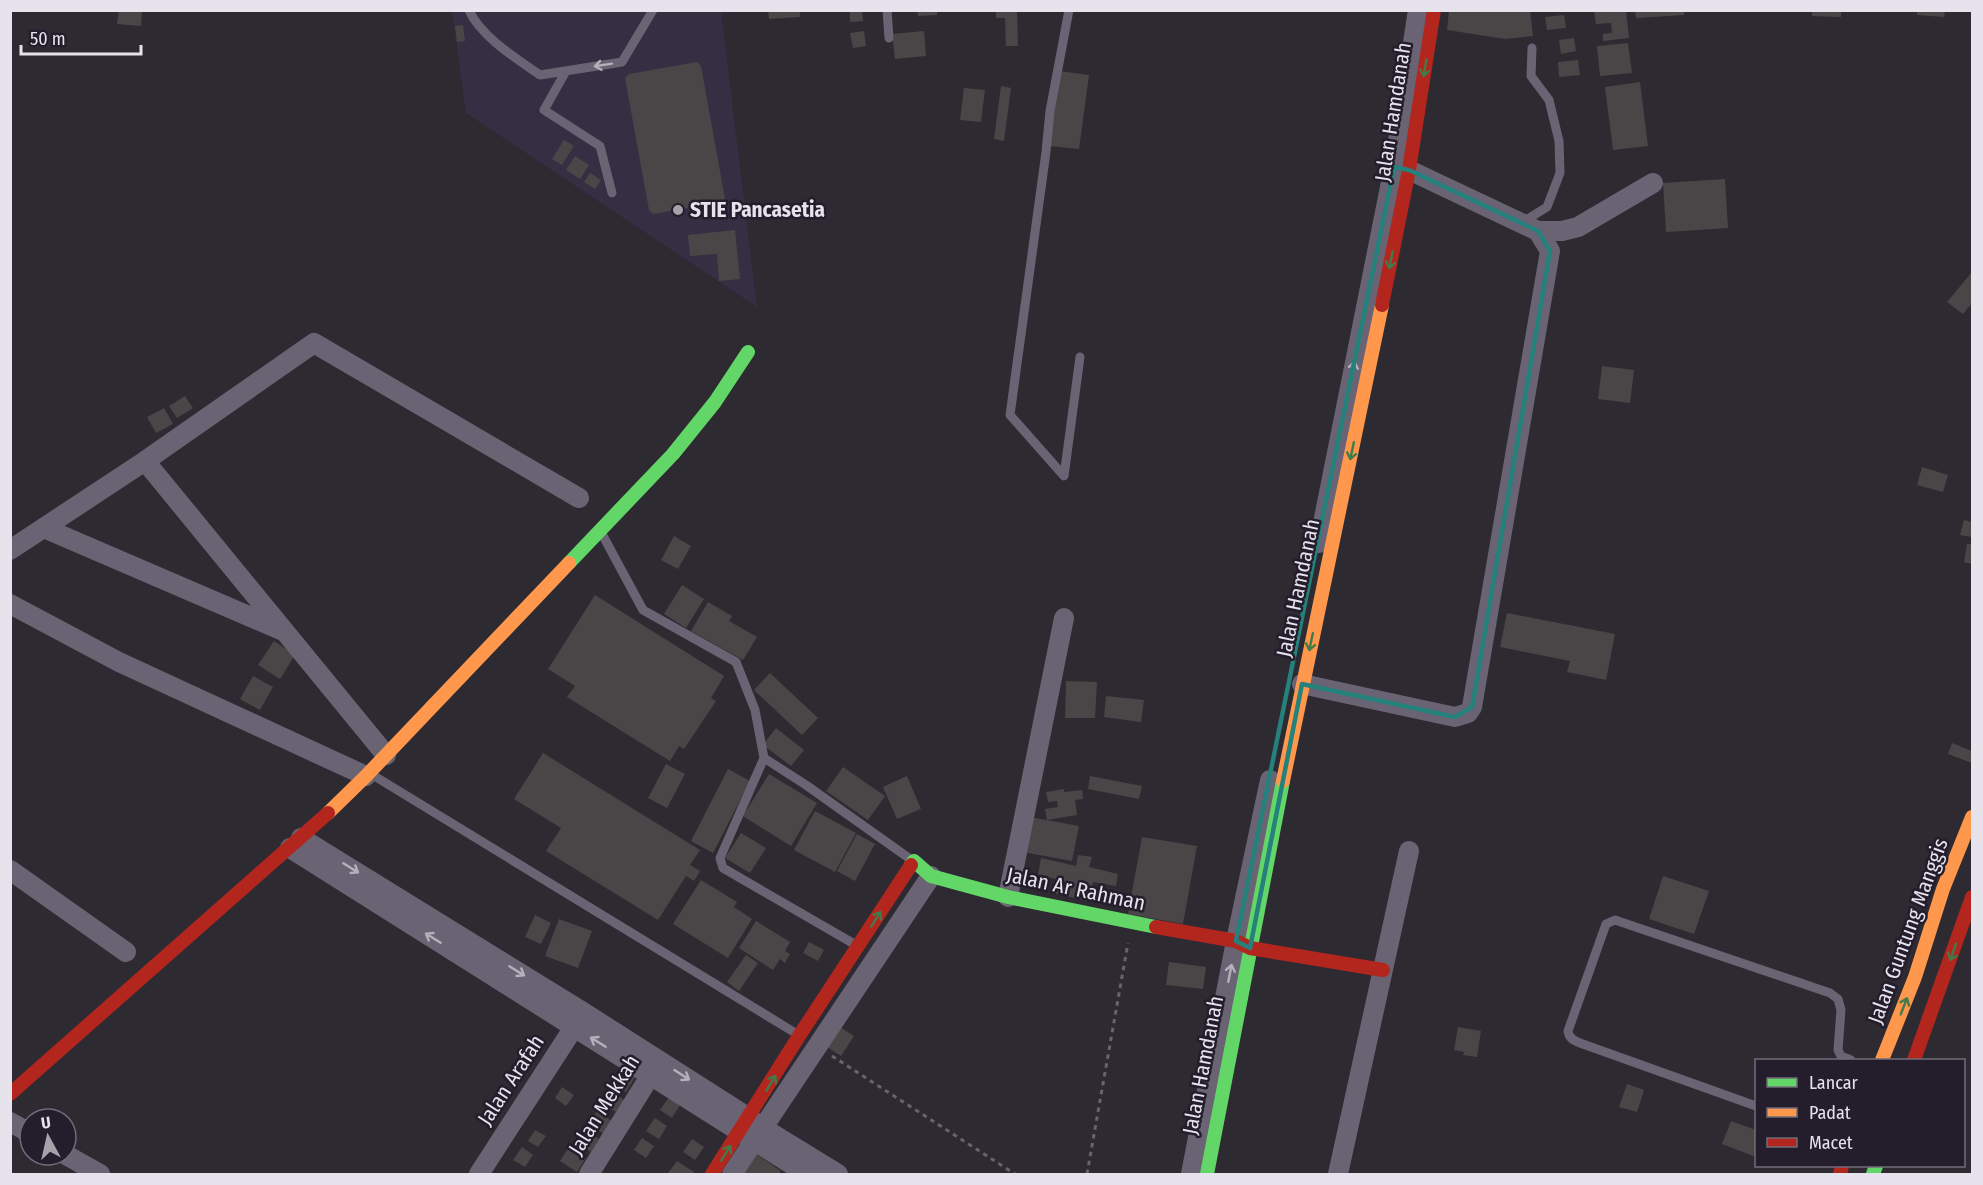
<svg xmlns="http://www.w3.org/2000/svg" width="1983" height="1185" viewBox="0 0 1983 1185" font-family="'Fira Sans Condensed',sans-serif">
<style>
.built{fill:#362e42}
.building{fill:#4a4647}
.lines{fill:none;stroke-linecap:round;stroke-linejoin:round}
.path{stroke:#68636e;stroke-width:3;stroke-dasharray:4.5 4.5;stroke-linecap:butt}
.lane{stroke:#696373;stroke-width:9}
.street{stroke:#696373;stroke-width:20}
.fast{stroke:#63d668;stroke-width:14}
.slow{stroke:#ff974d;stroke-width:14}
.jam{stroke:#b3261e;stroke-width:14}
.oneway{stroke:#b5b0bc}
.oneway2{stroke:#437a4a}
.marked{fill:none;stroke:#25817b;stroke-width:4.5;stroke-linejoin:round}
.poi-dot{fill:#a6a2ac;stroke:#231d2c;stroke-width:2}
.labels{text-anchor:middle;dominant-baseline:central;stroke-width:5;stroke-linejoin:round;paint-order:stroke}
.street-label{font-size:21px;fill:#e7e3ed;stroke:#231d2c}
.poi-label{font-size:21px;font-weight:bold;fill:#e7e3ed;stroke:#231d2c;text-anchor:start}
</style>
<rect width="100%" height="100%" fill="#2d2a32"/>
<path class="built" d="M452,11H721L757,307L466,113Z"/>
<path class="building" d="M119,10H142L141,26L117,24Z
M768,10H800V17L769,19Z
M850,10H862L863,21L850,22Z
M917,10H937V15L918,16Z
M996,10L1017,11L1018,46H1006L1005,18H996Z
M1449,10H1530L1533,36L1505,39L1447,30Z
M1594,10H1626L1629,38L1603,41V34L1612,33L1611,23L1596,24Z
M1635,10H1684V15L1636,18Z
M1812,10H1841V17L1812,16Z
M1917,10H1945L1944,17L1917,15Z
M1564,15L1566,28L1547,30L1545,17Z
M463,25L465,41L457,42L455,26Z
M864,31L866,46L853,48L850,33Z
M924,31L926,56L895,59L892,34Z
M1574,38L1576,51L1561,54L1559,40Z
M1628,43L1632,73L1600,76L1597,46Z
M1578,60L1580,75L1559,77L1558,62Z
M697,62L701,66L725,199L721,202L653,214L649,210L625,78L629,74Z
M1059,71L1089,75L1079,149L1049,146Z
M1640,82L1648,146L1613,150L1605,87Z
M1001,86L1011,88L1004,141L994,139Z
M964,88L985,90L981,122L960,120Z
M564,140L574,146L562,165L552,159Z
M575,156L589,165L580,179L566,170Z
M590,173L601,180L595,189L584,182Z
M1725,179L1728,228L1666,232L1663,183Z
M735,230L740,279L719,281L717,254L690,256L688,235Z
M1972,272V303L1963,314L1947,302Z
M1602,366L1634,370L1630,403L1598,399Z
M185,396L193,408L177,418L169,406Z
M164,408L173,424L156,433L147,417Z
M1922,467L1948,475L1943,492L1917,485Z
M1964,520L1972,522V537L1960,535Z
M674,536L691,546L678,569L661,560Z
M1967,544H1972V564L1964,562Z
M682,585L704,599L686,628L664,614Z
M595,595L724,676L711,698L716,701L684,749L679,746L670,761L567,697L575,686L548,669Z
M708,602L732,616L729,621L757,637L743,660L691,631Z
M1507,613L1615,634L1606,680L1567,672L1570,661L1500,647Z
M274,641L295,655L280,679L258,665Z
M770,673L818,718L802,735L754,690Z
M253,676L273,687L260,710L240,699Z
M1066,681L1097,682L1095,718H1065Z
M1106,696L1144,700L1141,722L1104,717Z
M776,728L804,750L791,766L763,745Z
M1952,743L1972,751V763L1948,754Z
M543,753L700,850L690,865L700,871L694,881L686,876L658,920L546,851L561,828L514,799Z
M666,764L685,774L667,808L648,798Z
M843,767L885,796L868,820L826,791Z
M728,769L750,781L713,853L691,841Z
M769,774L817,803L791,846L743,816Z
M907,776L921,809L897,819L883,787Z
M1090,776L1142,786L1139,799L1088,789Z
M1064,789V792L1082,790L1083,799L1075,800L1077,815L1047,820L1045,809L1058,807L1057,801L1048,802L1046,792Z
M815,811L856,833L835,872L794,850Z
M1030,817L1079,826L1072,861L1023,852Z
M741,833L766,848L750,873L725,858Z
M857,834L875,844L855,881L837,871Z
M1142,837L1197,846L1183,924L1128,914Z
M1078,855L1092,857L1089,867L1118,874L1116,886L1093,882L1089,901L1053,893L1056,879L1038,875L1041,858L1076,866Z
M1663,876L1709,891L1694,934L1649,919Z
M701,880L737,902L734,907L752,919L728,958L673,924Z
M535,915L551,923L541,944L525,937Z
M559,919L592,931L578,968L545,956Z
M756,921L790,942L785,951L790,954L785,963L780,959L773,970L739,948Z
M809,942L824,950L818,961L803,953Z
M746,955L758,963L739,991L727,982Z
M1169,962L1206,967L1203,989L1166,985Z
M840,1027L854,1036L841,1056L827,1047Z
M1458,1027L1481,1031L1477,1057L1463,1055L1464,1052L1454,1050Z
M623,1067L636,1076L626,1092L613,1083Z
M1627,1084L1644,1090L1637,1112L1619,1107Z
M562,1087L574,1095L566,1106L555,1098Z
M610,1090L624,1100L616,1112L601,1103Z
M669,1097L680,1105L672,1118L660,1110Z
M597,1111L613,1122L604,1134L588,1124Z
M655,1118L667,1126L659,1139L646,1131Z
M1731,1121L1756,1130V1157L1722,1144Z
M585,1129L599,1139L591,1152L576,1142Z
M535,1130L546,1136L538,1147L528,1141Z
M642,1138L654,1146L646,1158L634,1150Z
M692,1139L704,1147L695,1160L683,1152Z
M522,1147L533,1155L525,1167L513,1160Z
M569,1147L586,1158L577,1172L560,1161Z
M751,1151L781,1171L779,1174H746L739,1170Z
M677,1161L694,1172L692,1174L668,1173Z"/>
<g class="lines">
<path class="path" d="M832,1056L1015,1174
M1087,1174L1128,943"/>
<path class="lane" d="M469,10C480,36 517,59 540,75L622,62L653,10
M887,10L889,38
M1069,10L1050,111L1046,152L1010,415L1064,476L1080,357
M566,71L544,110L600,146L612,193
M1523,222L1547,207L1560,173L1559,141L1549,100L1531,76L1532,48
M602,534L643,610L736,662L755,710L764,758L806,785L913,861
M764,758L720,858L723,868L856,945
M371,774L797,1034
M1756,1106L1580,1043C1573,1040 1569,1038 1568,1031L1606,924L1615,920L1830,993L1838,999L1841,1010L1838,1050L1841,1056L1851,1060"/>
<path class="street" d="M1396,168L1409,170L1538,231H1562L1578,227L1653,183
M145,461L314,343L579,498
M44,528L281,630
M1319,543L1394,167L1418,10
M10,550L145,461L386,755
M10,604L119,662L366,776
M1302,684L1455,717L1468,713L1472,707L1550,251L1538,231
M301,838L583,1012L749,1118L763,1128L838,1174
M290,848L807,1174
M10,870L126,952
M1008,897L1064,618
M10,1122L30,1133
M66,1155L100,1174
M479,1174L580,1018
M589,1174L657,1065
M732,1174L931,876
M1191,1174L1236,941L1270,780
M1338,1174L1409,851"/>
<path class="fast" d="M569,563L673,454L715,402L748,352
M911,865L914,861L931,876L1008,897L1156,927
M1207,1174L1283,781
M1873,1174L1876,1166"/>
<path class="slow" d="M1283,781L1382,305
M328,813L366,776L569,563
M1882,1060L1915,977L1943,889L1972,817"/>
<path class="jam" d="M1382,305L1409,170L1434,10
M1156,927L1236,941L1250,948L1383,970
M1914,1060L1972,897
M10,1094L328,813
M712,1174L799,1036L911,865
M1840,1174L1842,1166"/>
</g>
<defs><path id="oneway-shaft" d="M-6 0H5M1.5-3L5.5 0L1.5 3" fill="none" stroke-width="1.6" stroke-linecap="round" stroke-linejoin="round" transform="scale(1.5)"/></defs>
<g class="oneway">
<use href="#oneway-shaft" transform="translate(603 65) rotate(171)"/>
<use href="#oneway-shaft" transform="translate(1353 370) rotate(-79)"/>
<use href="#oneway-shaft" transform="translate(351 868) rotate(32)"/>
<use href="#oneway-shaft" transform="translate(433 938) rotate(-148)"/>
<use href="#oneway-shaft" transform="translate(517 971) rotate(32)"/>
<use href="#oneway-shaft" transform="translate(1230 973) rotate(-79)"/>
<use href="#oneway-shaft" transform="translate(598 1042) rotate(-148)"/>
<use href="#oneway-shaft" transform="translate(682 1075) rotate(33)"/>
</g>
<g class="oneway2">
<use href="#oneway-shaft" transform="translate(1425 68) rotate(99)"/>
<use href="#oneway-shaft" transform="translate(1391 260) rotate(101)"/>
<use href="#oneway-shaft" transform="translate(1352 451) rotate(102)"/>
<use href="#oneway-shaft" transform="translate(1311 642) rotate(102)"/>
<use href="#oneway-shaft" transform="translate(876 919) rotate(-57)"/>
<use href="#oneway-shaft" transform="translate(1953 952) rotate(110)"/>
<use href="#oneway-shaft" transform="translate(1904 1006) rotate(-69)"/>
<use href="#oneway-shaft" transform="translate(771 1083) rotate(-59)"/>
<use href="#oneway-shaft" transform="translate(726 1153) rotate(-58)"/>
</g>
<path class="marked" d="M1394,167L1409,170L1538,231L1550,251L1472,707L1455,717L1302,684L1250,948L1236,941Z"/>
<circle class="poi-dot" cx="678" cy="210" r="6"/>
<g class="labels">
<g class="street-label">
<text transform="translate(1393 112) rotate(-81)">Jalan Hamdanah</text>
<text transform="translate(1298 588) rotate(-78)">Jalan Hamdanah</text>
<text transform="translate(1076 889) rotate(12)">Jalan Ar Rahman</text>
<text transform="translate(1908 931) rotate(-70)">Jalan Guntung Manggis</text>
<text transform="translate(1203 1065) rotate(-79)">Jalan Hamdanah</text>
<text transform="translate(511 1080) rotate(-57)">Jalan Arafah</text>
<text transform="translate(604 1105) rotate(-58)">Jalan Mekkah</text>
</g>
<g class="poi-label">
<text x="690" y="210">STIE Pancasetia</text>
</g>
</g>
<rect width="1983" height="1185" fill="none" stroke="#e7e3ed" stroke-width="24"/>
<rect x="1755" y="1059" width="210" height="108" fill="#231d2c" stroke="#716c79" stroke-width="1.5"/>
<rect x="1767" y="1078" width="30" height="9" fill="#63d668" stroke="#716c79" stroke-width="1.5"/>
<text x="1809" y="1089" font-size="18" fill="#e7e3ed">Lancar</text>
<rect x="1767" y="1108" width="30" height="9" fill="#ff974d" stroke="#716c79" stroke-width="1.5"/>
<text x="1809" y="1119" font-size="18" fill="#e7e3ed">Padat</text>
<rect x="1767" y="1138" width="30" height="9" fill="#b3261e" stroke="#716c79" stroke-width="1.5"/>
<text x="1809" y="1149" font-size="18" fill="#e7e3ed">Macet</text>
<g transform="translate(48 1137) rotate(352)"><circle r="28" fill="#231d2c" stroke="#716c79" stroke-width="1.5"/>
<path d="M0-4.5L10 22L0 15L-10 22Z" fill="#a6a2ac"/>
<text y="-9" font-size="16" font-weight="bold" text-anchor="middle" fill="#e7e3ed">U</text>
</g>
<path d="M21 45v9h120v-9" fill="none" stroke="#e7e3ed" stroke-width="3"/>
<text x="30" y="45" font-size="18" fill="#e7e3ed" stroke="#231d2c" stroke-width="4.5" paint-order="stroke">50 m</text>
</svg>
